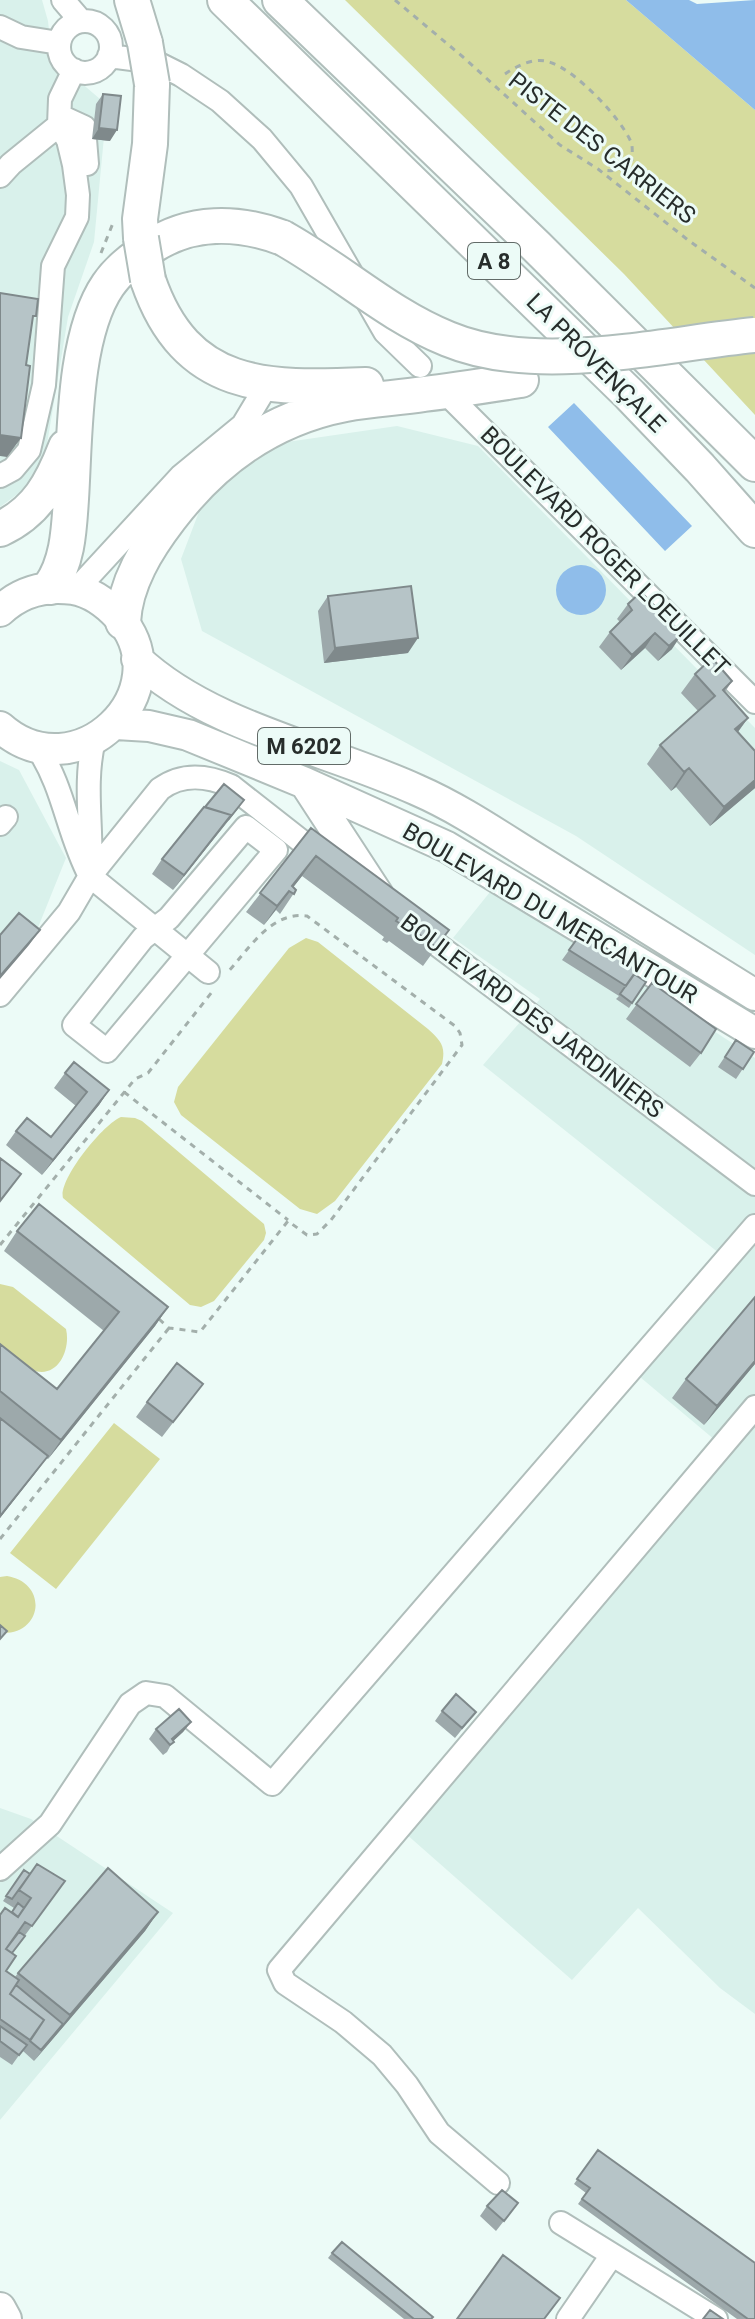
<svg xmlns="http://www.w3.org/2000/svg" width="755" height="2319" viewBox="0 0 755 2319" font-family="Roboto,sans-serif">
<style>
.built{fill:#d9f1eb}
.green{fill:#d6dc9e}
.water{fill:#8fbdea}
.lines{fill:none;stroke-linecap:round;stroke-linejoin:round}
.minor-casing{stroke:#b0bebb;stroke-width:26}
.major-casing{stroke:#b0bebb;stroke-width:34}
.highway-casing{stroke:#b0bebb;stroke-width:38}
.path{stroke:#a3afab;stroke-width:3;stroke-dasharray:6 6;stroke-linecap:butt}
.minor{stroke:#fff;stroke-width:22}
.major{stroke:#fff;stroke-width:30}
.highway{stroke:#fff;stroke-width:34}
.highway-bridge-casing{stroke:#b0bebb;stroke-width:38;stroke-linecap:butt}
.highway-bridge{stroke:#fff;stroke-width:34}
.wall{fill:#9da9ab}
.shaded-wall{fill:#7f898b}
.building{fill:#b6c4c7;stroke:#7f898b;stroke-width:2}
.labels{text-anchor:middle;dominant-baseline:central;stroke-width:6;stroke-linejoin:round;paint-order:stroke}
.shield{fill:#ecfbf7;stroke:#626b68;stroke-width:2}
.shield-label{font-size:22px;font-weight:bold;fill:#272d2b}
.street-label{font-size:24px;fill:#272d2b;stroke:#ecfbf7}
</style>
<rect width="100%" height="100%" fill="#ecfbf7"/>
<path class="built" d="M0,0H42L48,21L52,58L107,105L94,242L68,317L47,444L39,469L27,487L0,507Z
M397,426L478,446L755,728V955L576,836L202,631L181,559L205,496L280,443Z
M0,761L19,770L66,858L35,935L0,978Z
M494,887L755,1058V2014L720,1988L638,1908L572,1980L405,1833L728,1451L640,1377L734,1265L483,1065L540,999L453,938Z
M0,1808L31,1819L173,1913L0,2120Z"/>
<path class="green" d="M345,0H626L755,110V415L624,274Z
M306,938L318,942L428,1029C441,1041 446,1046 442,1064L335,1201L317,1214L300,1209L181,1115L174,1102L178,1087L289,948Z
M121,1117L135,1118L142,1121L264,1224L266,1233L264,1240L214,1301L201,1307L190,1305L63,1198C58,1180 103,1124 121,1117Z
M0,1284L13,1287L66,1329C71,1349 58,1380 32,1370C20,1365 10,1354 0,1346Z
M114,1423L160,1459L56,1589L10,1553Z
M7,1576C49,1583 43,1636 0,1633V1577Z"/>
<path class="water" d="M626,0H689L697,4L755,0V110Z
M574,403L692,526L665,551L548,427Z
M556 590a25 25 0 1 1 50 0a25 25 0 1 1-50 0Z"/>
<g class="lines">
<defs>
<path id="minor" d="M63,0L81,21
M59 47a26 26 0 1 1 52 0a26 26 0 1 1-52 0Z
M0,27L21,37L59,43
M109,56L155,62L181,75L220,101L262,139L301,186L385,332L420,366
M60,116L84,127L87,164
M0,176L11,164L59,125
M454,401L755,702
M0,476L13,469L29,450L44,385L53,266L77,217L78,195L74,165L68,140L59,125L60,99L74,70
M76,590L181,476L243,425L267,385
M37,747C65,789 67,833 90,876L208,972
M0,824L6,817
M246,827L276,850L107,1051L74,1025L143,938L169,918Z
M90,875C93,830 83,784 94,740
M415,928L755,1184
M0,995L69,912L90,876L160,789C182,773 206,775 231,786L324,859
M0,1869L50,1824L130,1704L146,1693L165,1696L272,1784L755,1226
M498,2183L439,2133L407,2085L382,2055L343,2022L285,1983L279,1970L755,1407
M561,2223L716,2319
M568,2319L612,2255"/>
<path id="major" d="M0,611C20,592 45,585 73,589C91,592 107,604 119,617C183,691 76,795 0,727
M137,659C209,727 328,749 417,790C463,810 505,840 548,866C617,909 686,952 755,995
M116,724L149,726L188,735L305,783L447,847L755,1033
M305,783L378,895
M0,2308L6,2319"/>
<path id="highway" d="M132,0L145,43
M225,0L630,395L700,468L755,530
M280,0L536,246L755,464
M141,238L140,219L150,144L152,84
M148,280C186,391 266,389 366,385
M0,529C37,512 52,483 66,447
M50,587C68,562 69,529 71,499C75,437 73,336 108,285C119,269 133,259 149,248C190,220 238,221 283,238
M123,622C125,583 147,548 170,518C214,460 272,418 345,404C371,399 398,398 424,394C456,390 488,385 521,380"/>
</defs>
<use href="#minor" class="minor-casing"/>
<use href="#major" class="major-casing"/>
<use href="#highway" class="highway-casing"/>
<path class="path" d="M395,0L463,57L560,145L598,169L688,240L755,288
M505,74C518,65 536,56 552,63C577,72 620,117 631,142C633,147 632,154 632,160C622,170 616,172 602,170
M101,253L113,223
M124,1092L288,1220
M0,1245L135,1079L148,1073L212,992
M159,1319L169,1328L200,1332L288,1221L307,1235L317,1234L331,1220L462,1045L460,1033L455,1026L307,916C271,911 249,949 227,973
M0,1539L169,1328"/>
<use href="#minor" class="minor"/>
<use href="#major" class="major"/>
<use href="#highway" class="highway"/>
<defs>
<path id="highway-bridge" d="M145,43L152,84
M141,238L148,280
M283,238C339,269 388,315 448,339C537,376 662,344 755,335"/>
</defs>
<use href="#highway-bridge" class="highway-bridge-casing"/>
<use href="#highway-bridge" class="highway-bridge"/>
</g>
<path class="wall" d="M103,94L110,141L92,139L96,104Z
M328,596L408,653L324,663L318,611Z
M628,604L672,649L658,661L645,648L621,670L599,647L610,632L620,622L617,619Z
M695,674L732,681L725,692L748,718L738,732L755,751V788L710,826L676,787L671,791L647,764L660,745L698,711L681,693Z
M244,800L173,890L152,874L162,859Z
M311,828L449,930L423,966L389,941L387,943L382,940L384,937L302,876L293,887L296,890L280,914L276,910L264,925L246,912Z
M582,932L646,982L629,1008L616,999L619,996L562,960Z
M652,983L701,1053L690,1067L626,1019Z
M736,1040L754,1052L736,1079L718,1067Z
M65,1073L109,1090L99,1105L42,1175L6,1145L16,1131L51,1137L76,1106L54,1088Z
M17,1231L168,1307L155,1326L48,1459L46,1458L0,1518V1344L57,1389L104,1331L4,1251Z
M755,1364L704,1425L672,1398L686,1379Z
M192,1398L162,1437L136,1417L147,1402Z
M442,1711L476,1712L455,1738L435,1721Z
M191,1722L183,1732L173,1741L167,1752L163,1755L149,1739L156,1729Z
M24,1870L30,1874L65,1881L12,1953L6,1971L15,1977L18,1973L158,1912L145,1931L34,2061L23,2051L27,2044L12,2065L0,2057V1915L12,1912L14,1908L3,1901Z
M598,2150L755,2319H737L578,2204L586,2193L574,2184Z
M518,2203L496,2231L480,2216L487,2206Z
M332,2253L432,2319H404L328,2258Z"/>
<path class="shaded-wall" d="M99,128L117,130L110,141L92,139Z
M0,435L21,438L7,457L0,456Z
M655,633L645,648L621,670L632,655Z
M682,634L672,649L658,661L669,646Z
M418,638L408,653L324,663L335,648Z
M748,718L734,737L735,729Z
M689,768L676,787L671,791L684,772Z
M755,780V788L710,826L724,807Z
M244,800L237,810L173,890L184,875Z
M316,856L302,876L264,925L277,906Z
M40,930L29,945L0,979V976Z
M109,1090L99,1105L42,1175L53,1160Z
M168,1307L155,1326L48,1459L61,1440Z
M755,1361V1364L704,1425L717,1406Z
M48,1456L34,1475L0,1518V1516Z
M191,1722L183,1732L169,1745L172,1739Z
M158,1912L145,1931L34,2061L70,2015Z"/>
<path class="building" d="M103,94L121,96L117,130L99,128Z
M0,293L38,299L36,316H33L26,365L30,366L21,438L0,435Z
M411,586L418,638L335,648L328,596Z
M641,592L682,634L669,646L655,633L632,655L610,632L632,610L628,604Z
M712,658L732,681L723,690L748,718L735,729L755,751V780L724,807L689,768L684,772L660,745L715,696L695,674Z
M224,784L244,800L228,820L231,815L205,807Z
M204,807L231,815L184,875L162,859Z
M311,828L449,930L436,947L403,922L401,924L396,921L398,918L316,856L292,886L296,890L294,894L289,891L277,906L260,893Z
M19,913L40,930L0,976V935Z
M582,932L638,969L626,986L569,950Z
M634,974L646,982L632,1003L620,994Z
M652,983L716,1029L701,1053L636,1004Z
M736,1040L754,1052L743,1069L725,1057Z
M74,1062L109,1090L53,1160L16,1131L27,1118L51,1137L87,1092L65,1073Z
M0,1158L21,1174L0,1201Z
M39,1204L168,1307L61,1440L0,1391V1344L57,1389L119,1312L17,1231Z
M755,1297V1361L717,1406L686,1379Z
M177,1363L203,1384L173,1422L147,1402Z
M0,1418L48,1456L0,1516Z
M0,1625L7,1631L0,1639Z
M456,1694L476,1712L462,1728L442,1711Z
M179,1709L191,1722L172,1739L174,1742L170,1745L156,1729Z
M37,1864L65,1881L32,1926L25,1922L6,1949L16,1956L6,1971L19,1980L10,1994L44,2020L30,2040L0,2019V1915L5,1908L18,1917L31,1898L19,1890Z
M108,1868L158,1912L70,2015L18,1973Z
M24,1870L30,1874L12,1899L6,1896Z
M18,1903L24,1908L18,1917L12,1912Z
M19,1932L25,1936L12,1953L6,1949Z
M16,1985L63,2024L41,2050L30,2041L44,2020L10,1994Z
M0,2026L27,2045L19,2055L0,2041Z
M598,2150L755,2263V2319H748L582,2199L590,2188L577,2179Z
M502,2190L518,2203L504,2221L487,2206Z
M342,2242L433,2317L431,2319H414L332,2253Z
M503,2255L560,2298L544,2319H457Z
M710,2310L723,2319H703Z"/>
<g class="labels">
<g class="shield">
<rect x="468" y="243" width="52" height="36" rx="6"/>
<rect x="258" y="728" width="92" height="36" rx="6"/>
</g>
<g class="shield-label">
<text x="494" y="261">A 8</text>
<text x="304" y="746">M 6202</text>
</g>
<g class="street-label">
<text transform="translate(602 148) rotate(38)">PISTE DES CARRIERS</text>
<text transform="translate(596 363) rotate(45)">LA PROVENÇALE</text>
<text transform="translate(605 551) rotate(45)">BOULEVARD ROGER LOEUILLET</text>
<text transform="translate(550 913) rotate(30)">BOULEVARD DU MERCANTOUR</text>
<text transform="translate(532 1016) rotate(37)">BOULEVARD DES JARDINIERS</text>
</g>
</g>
</svg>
